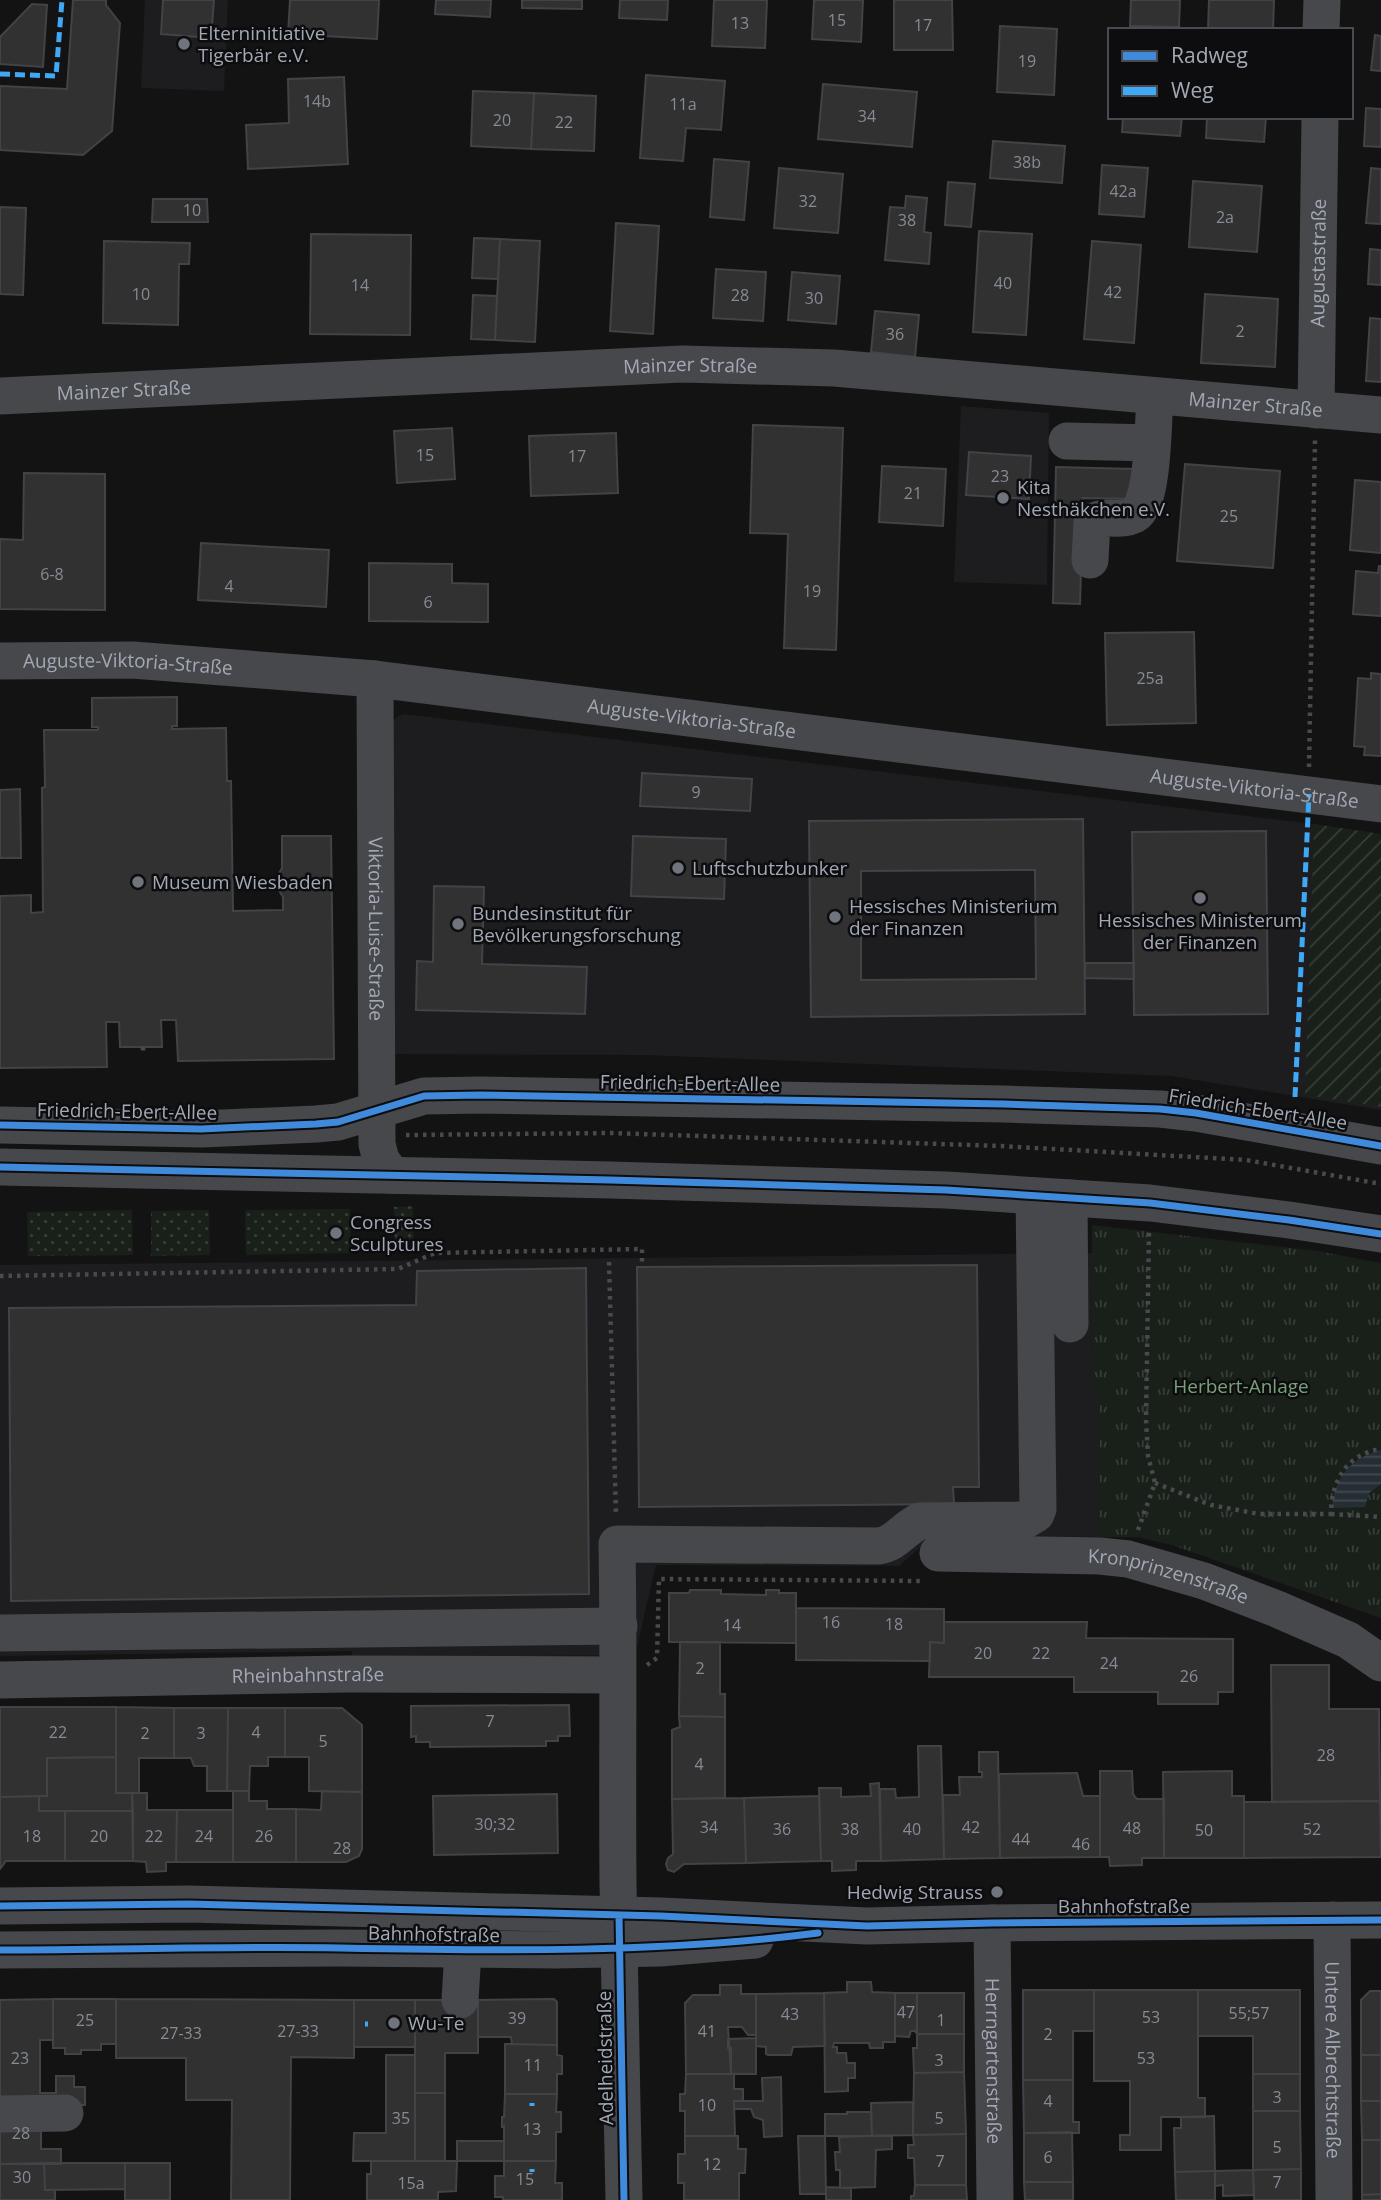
<svg xmlns="http://www.w3.org/2000/svg" width="1381" height="2200" viewBox="0 0 1381 2200" font-family="'Open Sans',sans-serif">
<style>
.built{fill:#1d1d1f}
.grass{fill:url(#grass-dots)}
.park{fill:url(#park-tufts)}
.garden{fill:url(#garden-furrows)}
.water{fill:url(#water-rules)}
.building{fill:#313132;stroke:#414347;stroke-width:2;fill-rule:evenodd}
.lines{fill:none;stroke-linecap:round;stroke-linejoin:round}
.path{stroke:#484a4e;stroke-width:4.5;stroke-dasharray:3.5 5;stroke-linecap:butt}
.minor{stroke:#47484c;stroke-width:37}
.quiet{stroke:#3fa9f5;stroke-width:5;stroke-dasharray:10 5;stroke-linecap:butt}
.cycleway-casing{stroke:#0d0d0f;stroke-width:11}
.cycleway{stroke:#408adc;stroke-width:7}
.poi-dot{fill:#70747c;stroke:#0d0d0f;stroke-width:2.5}
.labels{text-anchor:middle;dominant-baseline:central;stroke-width:5;stroke-linejoin:round;paint-order:stroke}
.number-label{font-size:16px;fill:#868b94}
.poi-label{font-size:19px;fill:#a2a9b5;stroke:#0d0d0f;text-anchor:start}
.street-label{font-size:19px;fill:#a2a9b5;stroke:#0d0d0f}
.park-label{font-size:19px;fill:#78a279;stroke:#0d0d0f}
</style>
<defs>
<pattern id="grass-dots" width="8" height="8" patternUnits="userSpaceOnUse" patternTransform="scale(1.75)"><rect width="8" height="8" fill="#19201a"/><path d="M2 2h.1M6 6h.1" fill="none" stroke="#373e39" stroke-width="1.8" stroke-linecap="round"/></pattern>
<pattern id="park-tufts" width="24" height="20" patternUnits="userSpaceOnUse" patternTransform="scale(1.75)"><rect width="24" height="20" fill="#19201a"/><path d="M3 7l-1-3M5 7V3M7 7l1-3M15 17l-1-3M17 17v-4M19 17l1-3" fill="none" stroke="#373e39"/></pattern>
<pattern id="garden-furrows" width="10" height="10" patternUnits="userSpaceOnUse" patternTransform="scale(1.75)"><rect width="10" height="10" fill="#19201a"/><path d="M-1 1l2-2M0 10L10 0M9 11l2-2" fill="none" stroke="#373e39"/></pattern>
<pattern id="water-rules" width="6" height="5" patternUnits="userSpaceOnUse" patternTransform="scale(1.75)"><rect width="6" height="5" fill="#262e35"/><path d="M0 2.5h6" fill="none" stroke="#424950"/></pattern>
</defs>
<rect width="100%" height="100%" fill="#131313"/>
<path class="built" d="M145,0H228L224,91L141,88Z
M961,406L1049,413L1047,585L954,582Z
M404,714L1314,824L1381,834V1110L1171,1076L645,1055L392,1054L391,723L397,717Z
M1092,1253L1091,1391L1100,1392V1537L933,1536L899,1566L656,1565L635,1655L352,1658V1651L0,1656V1265Z"/>
<path class="grass" d="M413,1206L414,1251L395,1252L394,1207Z
M350,1209L351,1253L246,1255L245,1210Z
M132,1210L133,1255L28,1256L27,1212Z
M209,1210L210,1255L151,1256V1211Z"/>
<path class="park" d="M1092,1225L1317,1251L1381,1263V1618L1172,1545L1137,1537H1100V1393L1091,1391Z"/>
<path class="garden" d="M1314,824L1381,834V1107L1305,1095Z"/>
<path class="water" d="M1381,1450V1484L1369,1493L1365,1507L1332,1508C1334,1478 1352,1457 1381,1450Z"/>
<path class="building" d="M73,0H106V5L120,23L112,131L83,155L0,150V86L67,89Z
M163,0H214L211,38L161,34Z
M290,0H379L377,39L288,34Z
M436,0H491L490,17L435,14Z
M522,0H582V9L522,8Z
M620,0H668L667,20L619,18Z
M714,0H767L765,48L712,46Z
M814,0H863L861,42L812,39Z
M894,0H952L953,50H894Z
M1131,0H1180L1179,27L1130,26Z
M1209,0H1274L1273,30H1208Z
M32,4L47,5L43,67L0,64V37Z
M1000,26L1057,29L1054,95L997,92Z
M1375,35L1381,36V71L1371,70Z
M646,75L725,81L721,130L686,128L683,161L640,158Z
M344,77L348,164L248,169L246,125L289,123L288,79Z
M823,84L917,92L912,147L818,139Z
M473,91L534,93L531,149L471,146Z
M534,93L596,96L594,151L531,149Z
M1366,108L1381,109V147L1364,146Z
M1123,117H1182L1180,136L1122,132Z
M1207,117H1266L1264,142L1206,138Z
M993,141L1065,146L1062,183L990,178Z
M714,159L749,162L744,220L710,217Z
M1102,165L1148,168L1144,217L1099,214Z
M779,168L843,174L838,233L774,228Z
M1371,168L1381,169V224L1366,223Z
M1193,181L1262,186L1257,252L1189,247Z
M948,182L975,184L971,227L945,225Z
M906,196L927,198L924,232L931,233L929,264L885,260L890,207L905,208Z
M153,199H207L208,222H152Z
M0,207L26,208L23,295L0,294Z
M616,223L659,226L653,334L610,331Z
M979,231L1032,234L1026,335L973,332Z
M311,234L411,235L410,335L310,334Z
M474,238L500,239L498,279L472,278Z
M500,239L540,241L535,342L495,340Z
M104,241L190,243L189,264H179L178,325L103,323Z
M1092,241L1141,245L1134,343L1084,339Z
M1370,249L1381,250V285L1368,284Z
M716,269L766,272L763,321L713,318Z
M792,272L840,276L836,324L788,320Z
M1205,294L1278,299L1275,367L1201,363Z
M473,295L497,296L495,340L471,339Z
M875,311L919,315L915,357L871,352Z
M1370,318L1381,319V382L1366,381Z
M753,425L843,428L836,650L784,648L788,534L750,533Z
M452,428L455,479L397,483L394,431Z
M616,433L618,493L531,496L529,436Z
M969,452L1031,456L1029,499L966,495Z
M1185,464L1280,471L1273,568L1177,561Z
M882,466L946,469L943,526L879,522Z
M1056,467L1136,469L1135,499L1083,498L1080,604L1053,603Z
M24,473L105,474V610L0,609V539L23,540Z
M1355,480L1381,482V553L1350,550Z
M201,543L329,550L326,607L198,600Z
M369,563L452,564V583L488,584V622L369,621Z
M1379,566H1381V616L1353,614L1356,571L1378,573Z
M1194,632L1196,723L1107,725L1105,633Z
M1371,673L1381,674V756L1364,755L1365,747L1354,746L1358,678L1371,679Z
M177,697V726H172V729L226,728L227,781H231L233,911L283,910V897L278,889V875L282,868V836H331L334,1059L178,1061L176,1020H161L162,1047H120L119,1022H106L107,1067L0,1068V896L31,895V913L43,912L42,788L45,787L44,730H98V727H92V698Z
M642,773L752,779L750,811L640,806Z
M20,789L21,858H0V790Z
M1083,819L1085,1014L811,1017L809,821ZM1035,870L1036,979L861,980V871Z
M1266,831L1268,1014L1134,1015L1132,832Z
M633,836L726,839L724,899L631,896Z
M434,886L484,887L482,964L587,967L585,1014L416,1010L417,961L433,962Z
M1085,963H1134V979L1085,978Z
M977,1265L979,1487H953L954,1504L639,1507L637,1267Z
M586,1268L589,1594L11,1601L9,1308L416,1305L417,1271Z
M690,1590H721V1594L766,1595V1590H779V1593H796V1643L669,1642V1593H689Z
M796,1608L944,1609V1643L930,1642V1661L796,1660Z
M944,1622H1087L1086,1638L1233,1639V1692H1218V1704H1158V1692H1074V1677H929L930,1642L944,1643Z
M680,1642H720V1694H725V1717L679,1716Z
M1271,1665H1329V1709H1379L1380,1801L1272,1802Z
M569,1705L570,1736H558V1741H546V1746L430,1747V1742H416V1736L411,1737V1706Z
M0,1707H116V1757L47,1758V1796L0,1797Z
M116,1707L174,1708V1758H139V1793H116Z
M174,1708H228L227,1791H207V1766H194L191,1758H174Z
M228,1708H285V1757H268V1766H250L249,1791H227Z
M285,1708H342L362,1725V1792L309,1791V1757H285Z
M679,1716L725,1717V1798L672,1799V1730L680,1727Z
M918,1746H941L944,1859L881,1861L880,1789H895L896,1798L919,1797Z
M979,1752H998L1000,1858L944,1859L943,1795H960L959,1777H982V1772H979Z
M116,1757V1793H132L133,1811H39V1796H47V1758Z
M1100,1771H1132L1133,1794L1137,1799H1164V1858H1142V1865L1110,1866L1109,1857H1100Z
M1232,1771V1796H1244V1858H1164L1163,1772Z
M1077,1773L1083,1796H1100V1857L1000,1858L999,1774Z
M879,1783L881,1861H856V1870L832,1871V1861H821L819,1788H841V1797L871,1796L870,1784Z
M233,1791H249V1801H267V1809H296V1862H233Z
M322,1791L362,1792V1849L359,1856L346,1862H296V1809L321,1810Z
M132,1793H147V1810H177L176,1862H166V1871L147,1872L146,1862L133,1861Z
M557,1794L558,1853L434,1855L433,1796Z
M39,1796V1811H65V1861H6L0,1869V1797Z
M819,1796L821,1861L746,1863L744,1798Z
M744,1798L746,1863L684,1864L674,1872L668,1870L666,1864L668,1858L673,1854L672,1799Z
M1380,1801L1381,1857L1244,1858V1802Z
M177,1810H233V1862H176Z
M65,1811H133V1861H65Z
M847,1982H871L872,1992L895,1993V2042H883V2048H870L869,2043H834L833,2047H837V2053H846L847,2063H855V2078H848V2091L825,2092L824,1993L847,1992Z
M720,1985H741V1994H756V2035H748L742,2027H728L731,2074H686L685,2003L693,1995H720Z
M1023,1990H1094V2031H1073V2080H1023Z
M1094,1990H1198V2098H1205V2117H1161V2150H1120V2135H1130V2081H1094Z
M1198,1990H1300V2074H1253V2036H1198Z
M1370,1991H1381V2055H1361V2000Z
M824,1993L825,2046L793,2047L791,2055H768L766,2054V2047L756,2046V1994Z
M895,1993H917V2034L915,2031H911L909,2037L895,2036Z
M917,1993H964V2034H917Z
M53,1999H116V2044H101V2050H81V2054H65V2048H53Z
M53,1999V2040H40V2093H56V2076H74V2087H85V2105H0V2000Z
M116,1999L354,2000V2058L291,2057L290,2200H231L232,2100H186V2058H116Z
M554,1999L557,2002V2045L512,2044L511,2037H478V2000Z
M354,2000H415V2047H354Z
M415,2000H478V2053H445V2093H415Z
M917,2034H964V2072L914,2073L913,2048H917Z
M756,2038V2074H731V2048H728V2039Z
M505,2044L557,2045V2055L562,2056V2074H557V2094H505Z
M386,2055H415V2161H353L354,2133H386Z
M1361,2055H1381V2101H1361Z
M964,2072L966,2134L913,2135L914,2073Z
M686,2074H734V2089H743V2101H734L735,2136H685V2111H680V2094H685Z
M1253,2074H1300V2111H1253Z
M781,2077L782,2136L764,2137L763,2120L754,2117L751,2109H734V2101H763L762,2078Z
M1023,2080H1073V2122H1079V2133H1024Z
M415,2093H445V2161H415Z
M505,2094H557L556,2112H561V2132H556V2161H504V2126L502,2127V2117H504Z
M1361,2101H1381V2140H1362Z
M913,2102V2135L872,2136L871,2103Z
M0,2105L41,2117V2149H61V2164H0Z
M1253,2111H1300L1301,2169L1253,2170Z
M847,2112H871L872,2136H825V2114H847Z
M1214,2116L1215,2171L1175,2172L1174,2128H1181V2117Z
M1072,2132L1073,2182H1024V2133Z
M966,2134V2185H915L914,2158H908V2145H914L913,2135Z
M892,2135V2149L876,2150L875,2187L840,2188V2170H836L835,2152H840L839,2137Z
M685,2136H738V2149H746L745,2173H739V2200H684V2183H678V2154H685Z
M798,2136H825L826,2194H800Z
M1362,2140H1381V2194L1362,2195Z
M457,2141H504V2161H457Z
M371,2161H457L456,2191L438,2192V2200H367V2174H371Z
M504,2161H556L555,2183H562V2200H503V2197H495V2176H504Z
M44,2163H125V2189L45,2190Z
M44,2163L45,2190H55V2200H0V2164Z
M125,2163H170V2200H125Z
M1301,2169V2200H1254L1253,2170Z
M1253,2170L1254,2195L1223,2196V2185L1215,2186V2171Z
M1215,2171V2200H1176L1175,2172Z
M1024,2182H1073V2200H1025Z
M915,2185H966L967,2200H911V2196H914Z
M826,2187L851,2188V2200H826Z
M1381,2194V2200H1362V2195Z"/>
<g class="lines">
<path class="path" d="M1309,767L1315,439
M143,1047V1054
M406,1135L610,1133L1001,1146L1246,1160L1381,1184
M609,1262L616,1515
M0,1276L398,1269L435,1253L642,1249V1262
M1155,1483L1211,1505L1259,1514H1331C1331,1482 1346,1454 1381,1449
M1331,1514L1381,1517
M1138,1530L1155,1483L1148,1456L1146,1420L1149,1231
M647,1665L657,1658L659,1579L924,1581"/>
<g class="minor">
<path d="M1321,30L1322,0"/>
<path id="s1" d="M0,396L682,364L834,368L1381,415"/>
<path id="s2" d="M1316,410L1320,117"/>
<path d="M1067,441L1152,443"/>
<path d="M1090,560L1092,522C1105,514 1120,522 1134,515C1154,505 1153,419 1155,396"/>
<path id="s3" d="M0,661L133,660L375,679L1381,804"/>
<path id="s4" d="M375,679L377,1144L381,1160L392,1175"/>
<path d="M0,1125L201,1129L316,1124L338,1122L424,1096L480,1095L1004,1104L1160,1109L1196,1113L1381,1146"/>
<path d="M0,1167L610,1180L946,1190L1150,1203L1289,1220L1381,1234"/>
<path d="M1069,1198L1070,1324"/>
<path id="s5" d="M938,1553L1100,1556L1128,1559L1204,1581L1277,1609L1348,1640L1381,1663"/>
<path d="M0,1633L619,1626"/>
<path id="s6" d="M0,1680L348,1674L617,1675"/>
<path d="M0,1906L189,1904L661,1916L867,1926L992,1923L1381,1920"/>
<path id="s7" d="M1332,1920L1334,2200"/>
<path id="s8" d="M992,1923L995,2200"/>
<path d="M0,1950L339,1948L556,1950L660,1948L755,1940"/>
<path d="M460,2000L463,1951"/>
<path d="M0,2114L65,2113"/>
<path d="M624,2200C622,2094 619,1988 618,1882C617,1769 619,1656 617,1544L878,1546C896,1544 903,1529 920,1521L1026,1520L1036,1514L1038,1509L1034,1196"/>
</g>
<path class="quiet" d="M0,74L56,76L62,0
M1295,1097L1309,794
M365,2024H368
M532,2106V2103
M532,2172V2169"/>
<defs>
<path id="cycleway" d="M0,1125L201,1129L316,1124L338,1122L424,1096L480,1095L1004,1104L1160,1109L1196,1113L1381,1146
M0,1167L610,1180L946,1190L1150,1203L1289,1220L1381,1234
M0,1906L189,1904L661,1916L867,1926L992,1923L1381,1920
M619,1915L624,2200
M0,1950C113,1950 227,1946 340,1948C500,1951 659,1953 818,1933"/>
</defs>
<use href="#cycleway" class="cycleway-casing"/>
<use href="#cycleway" class="cycleway"/>
</g>
<g class="poi-dot">
<circle cx="184" cy="44" r="7"/>
<circle cx="1003" cy="498" r="7"/>
<circle cx="678" cy="868" r="7"/>
<circle cx="138" cy="882" r="7"/>
<circle cx="1200" cy="898" r="7"/>
<circle cx="835" cy="917" r="7"/>
<circle cx="458" cy="924" r="7"/>
<circle cx="336" cy="1233" r="7"/>
<circle cx="997" cy="1892" r="7"/>
<circle cx="394" cy="2023" r="7"/>
</g>
<g class="labels">
<g class="number-label">
<text x="837" y="20">15</text>
<text x="740" y="23">13</text>
<text x="923" y="25">17</text>
<text x="1027" y="61">19</text>
<text x="317" y="101">14b</text>
<text x="683" y="104">11a</text>
<text x="867" y="116">34</text>
<text x="502" y="120">20</text>
<text x="564" y="122">22</text>
<text x="1027" y="162">38b</text>
<text x="1123" y="191">42a</text>
<text x="808" y="201">32</text>
<text x="192" y="210">10</text>
<text x="1225" y="217">2a</text>
<text x="907" y="220">38</text>
<text x="1003" y="283">40</text>
<text x="360" y="285">14</text>
<text x="1113" y="292">42</text>
<text x="141" y="294">10</text>
<text x="740" y="295">28</text>
<text x="814" y="298">30</text>
<text x="1240" y="331">2</text>
<text x="895" y="334">36</text>
<text x="425" y="455">15</text>
<text x="577" y="456">17</text>
<text x="1000" y="476">23</text>
<text x="913" y="493">21</text>
<text x="1229" y="516">25</text>
<text x="52" y="574">6-8</text>
<text x="229" y="586">4</text>
<text x="812" y="591">19</text>
<text x="428" y="602">6</text>
<text x="1150" y="678">25a</text>
<text x="696" y="792">9</text>
<text x="831" y="1622">16</text>
<text x="894" y="1624">18</text>
<text x="732" y="1625">14</text>
<text x="983" y="1653">20</text>
<text x="1041" y="1653">22</text>
<text x="1109" y="1663">24</text>
<text x="700" y="1668">2</text>
<text x="1189" y="1676">26</text>
<text x="490" y="1721">7</text>
<text x="58" y="1732">22</text>
<text x="256" y="1732">4</text>
<text x="145" y="1733">2</text>
<text x="201" y="1733">3</text>
<text x="323" y="1741">5</text>
<text x="1326" y="1755">28</text>
<text x="699" y="1764">4</text>
<text x="495" y="1824">30;32</text>
<text x="709" y="1827">34</text>
<text x="971" y="1827">42</text>
<text x="1132" y="1828">48</text>
<text x="782" y="1829">36</text>
<text x="850" y="1829">38</text>
<text x="912" y="1829">40</text>
<text x="1312" y="1829">52</text>
<text x="1204" y="1830">50</text>
<text x="32" y="1836">18</text>
<text x="99" y="1836">20</text>
<text x="154" y="1836">22</text>
<text x="204" y="1836">24</text>
<text x="264" y="1836">26</text>
<text x="1021" y="1839">44</text>
<text x="1081" y="1844">46</text>
<text x="342" y="1848">28</text>
<text x="906" y="2012">47</text>
<text x="1249" y="2013">55;57</text>
<text x="790" y="2014">43</text>
<text x="1151" y="2017">53</text>
<text x="517" y="2018">39</text>
<text x="85" y="2020">25</text>
<text x="941" y="2020">1</text>
<text x="298" y="2031">27-33</text>
<text x="707" y="2031">41</text>
<text x="181" y="2033">27-33</text>
<text x="1048" y="2034">2</text>
<text x="20" y="2058">23</text>
<text x="1146" y="2058">53</text>
<text x="939" y="2060">3</text>
<text x="533" y="2065">11</text>
<text x="1277" y="2097">3</text>
<text x="1048" y="2101">4</text>
<text x="707" y="2105">10</text>
<text x="401" y="2118">35</text>
<text x="939" y="2118">5</text>
<text x="532" y="2129">13</text>
<text x="21" y="2133">28</text>
<text x="1277" y="2147">5</text>
<text x="1048" y="2157">6</text>
<text x="940" y="2161">7</text>
<text x="712" y="2164">12</text>
<text x="22" y="2177">30</text>
<text x="525" y="2179">15</text>
<text x="1277" y="2182">7</text>
<text x="411" y="2183">15a</text>
</g>
<g class="poi-label">
<text x="198" y="33">Elterninitiative<tspan x="198" dy="22">Tigerbär e.V.</tspan></text>
<text x="1017" y="487">Kita<tspan x="1017" dy="22">Nesthäkchen e.V.</tspan></text>
<text x="692" y="868">Luftschutzbunker</text>
<text x="152" y="882">Museum Wiesbaden</text>
<text x="849" y="906">Hessisches Ministerium<tspan x="849" dy="22">der Finanzen</tspan></text>
<text x="472" y="913">Bundesinstitut für<tspan x="472" dy="22">Bevölkerungsforschung</tspan></text>
<text x="1200" y="920" text-anchor="middle">Hessisches Ministerum<tspan x="1200" dy="22">der Finanzen</tspan></text>
<text x="350" y="1222">Congress<tspan x="350" dy="22">Sculptures</tspan></text>
<text x="983" y="1892" text-anchor="end">Hedwig Strauss</text>
<text x="408" y="2023">Wu-Te</text>
</g>
<g class="street-label">
<text stroke="none"><textPath href="#s2" startOffset="147">Augustastraße</textPath></text>
<text stroke="none"><textPath href="#s1" startOffset="691">Mainzer Straße</textPath></text>
<text stroke="none"><textPath href="#s1" startOffset="124">Mainzer Straße</textPath></text>
<text stroke="none"><textPath href="#s1" startOffset="1258">Mainzer Straße</textPath></text>
<text stroke="none"><textPath href="#s3" startOffset="128">Auguste-Viktoria-Straße</textPath></text>
<text stroke="none"><textPath href="#s3" startOffset="695">Auguste-Viktoria-Straße</textPath></text>
<text stroke="none"><textPath href="#s3" startOffset="1262">Auguste-Viktoria-Straße</textPath></text>
<text stroke="none"><textPath href="#s4" startOffset="250">Viktoria-Luise-Straße</textPath></text>
<text transform="translate(690 1083) rotate(1)">Friedrich-Ebert-Allee</text>
<text transform="translate(1258 1109) rotate(9)">Friedrich-Ebert-Allee</text>
<text transform="translate(127 1111) rotate(1)">Friedrich-Ebert-Allee</text>
<text stroke="none"><textPath href="#s5" startOffset="233">Kronprinzenstraße</textPath></text>
<text stroke="none"><textPath href="#s6" startOffset="308">Rheinbahnstraße</textPath></text>
<text x="1124" y="1906">Bahnhofstraße</text>
<text transform="translate(434 1934) rotate(1)">Bahnhofstraße</text>
<text transform="translate(605 2058) rotate(-91)">Adelheidstraße</text>
<text stroke="none"><textPath href="#s7" startOffset="140">Untere Albrechtstraße</textPath></text>
<text stroke="none"><textPath href="#s8" startOffset="138">Herrngartenstraße</textPath></text>
</g>
<g class="park-label">
<text x="1241" y="1386">Herbert-Anlage</text>
</g>
</g>
<rect x="1108" y="28" width="245" height="91" fill="#0d0d0f" stroke="#494b51" stroke-width="2"/>
<rect x="1122" y="51" width="35" height="10" fill="#408adc" stroke="#494b51" stroke-width="2"/>
<text x="1171" y="63" font-size="21" fill="#a2a9b5">Radweg</text>
<rect x="1122" y="86" width="35" height="10" fill="#3fa9f5" stroke="#494b51" stroke-width="2"/>
<text x="1171" y="98" font-size="21" fill="#a2a9b5">Weg</text>
</svg>
